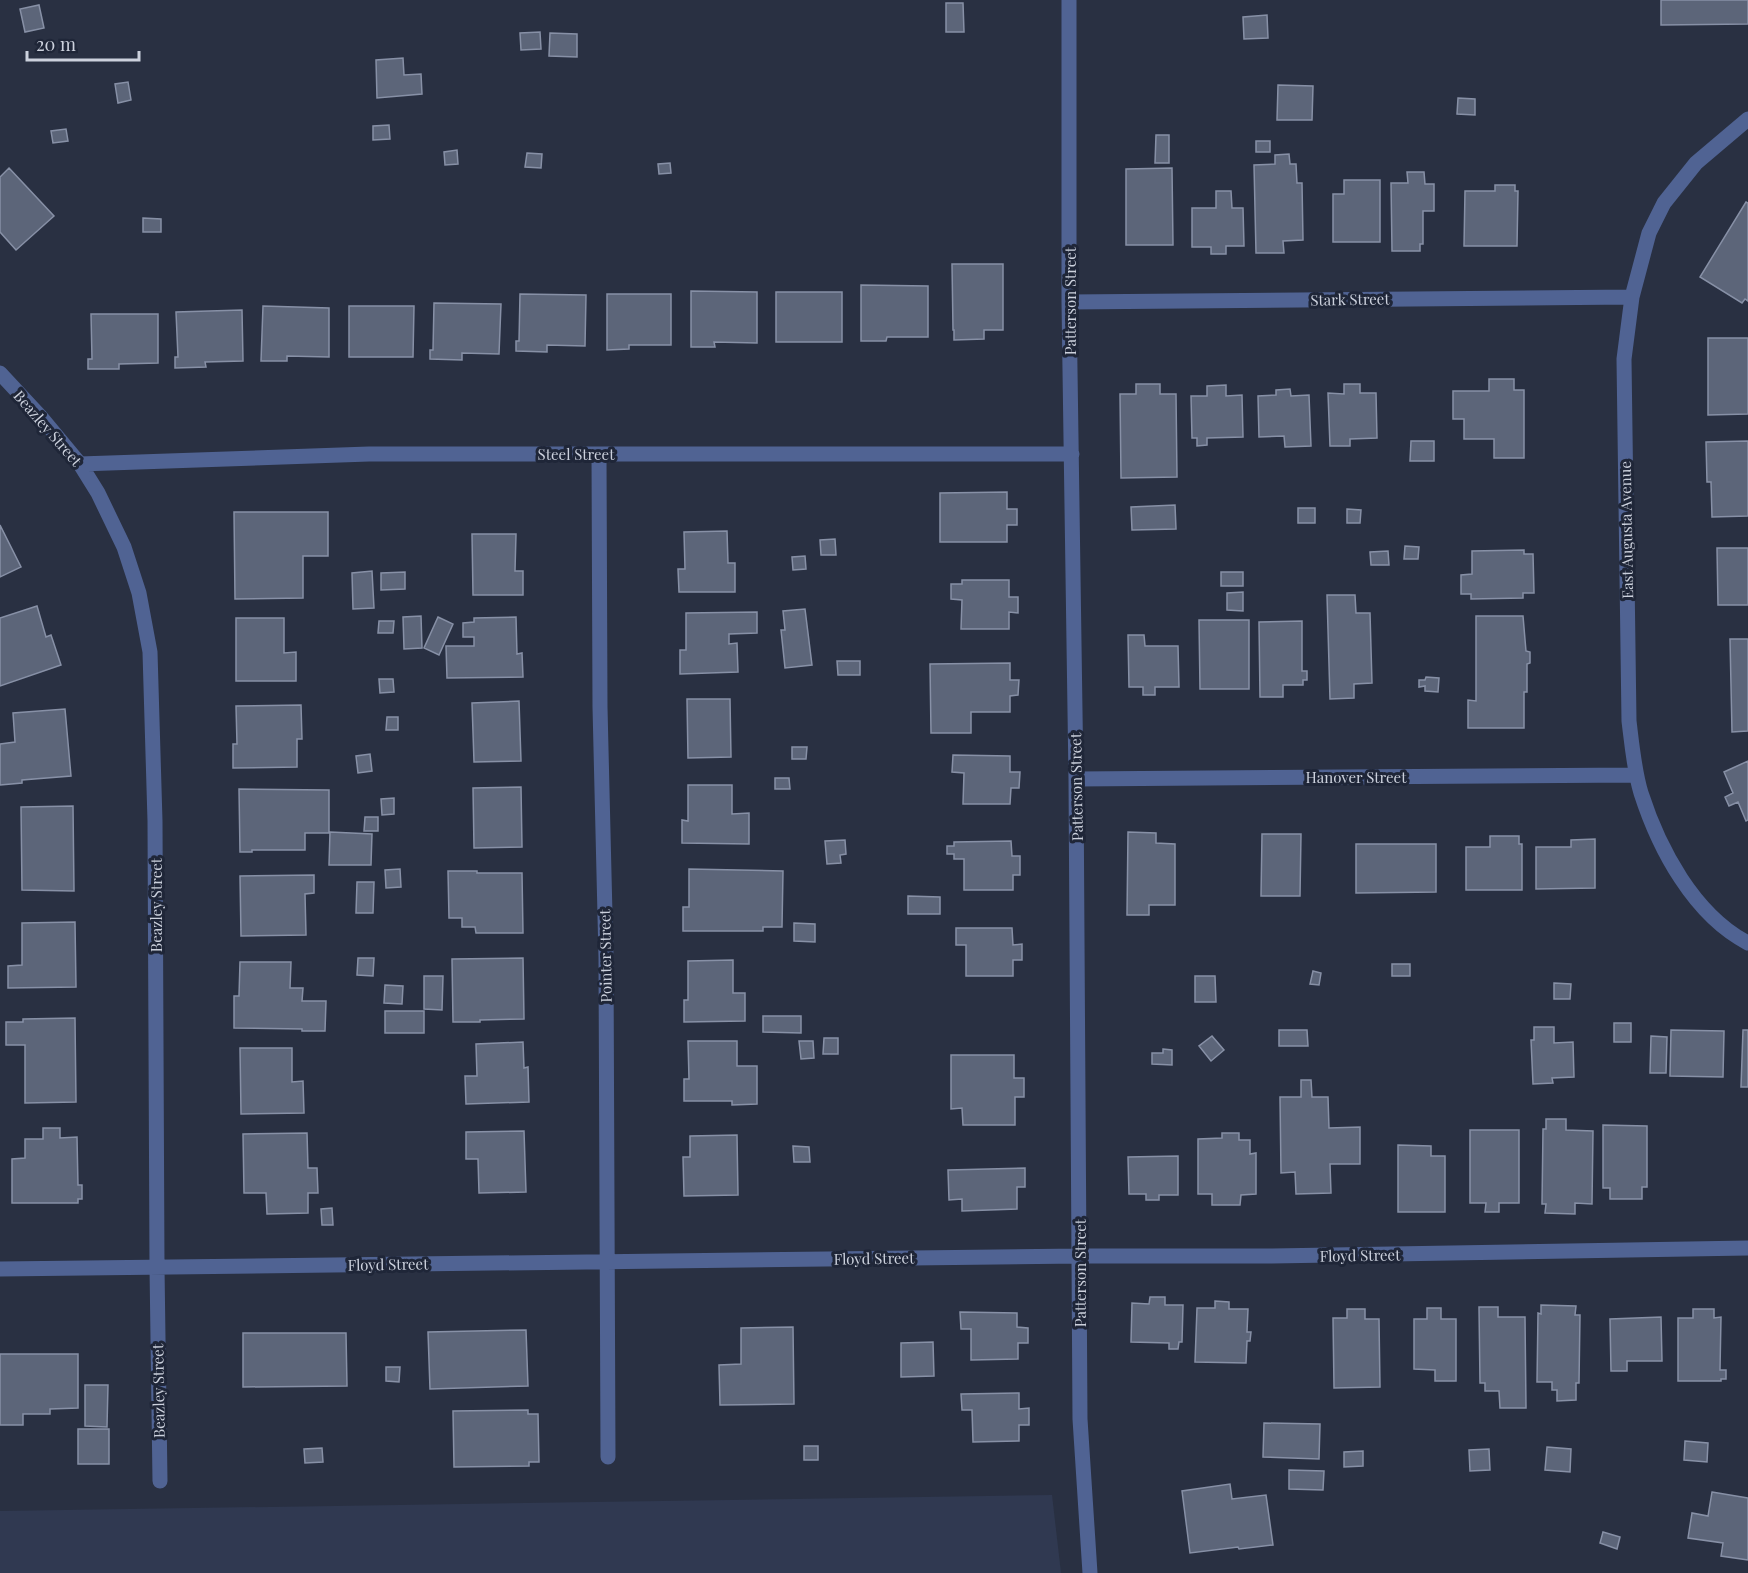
<svg xmlns="http://www.w3.org/2000/svg" width="1748" height="1573" viewBox="0 0 1748 1573" font-family="'Playfair Display',serif">
<style>
.built{fill:#303951}
.building{fill:#5c6579;stroke:#8790a6;stroke-width:1.5}
.lines{fill:none;stroke-linecap:round;stroke-linejoin:round}
.street{stroke:#506393;stroke-width:15}
.labels{text-anchor:middle;dominant-baseline:central;stroke-width:6;stroke-linejoin:round;paint-order:stroke}
.street-label{font-size:15px;fill:#ccd1dd;stroke:#1f2638}
</style>
<rect width="100%" height="100%" fill="#293042"/>
<path class="built" d="M1052,1495L1061,1573H0V1511Z"/>
<path class="building" d="M1661,0H1748V24L1661,25Z
M946,3H963L964,32H946Z
M39,5L44,28L25,32L20,9Z
M1267,15L1268,38L1244,39L1243,17Z
M540,32L541,49L521,50L520,33Z
M550,33L577,34V57L549,56Z
M403,58L404,75L421,74L422,94L377,98L376,60Z
M128,82L131,100L118,103L115,84Z
M1278,85L1313,86L1312,120H1277Z
M1458,98L1475,99V115L1457,114Z
M389,125L390,139L373,140V126Z
M66,129L68,141L53,143L51,131Z
M1156,135H1169V163H1155Z
M1256,141H1270V152H1256Z
M457,150L458,164L445,165L444,152Z
M527,153L542,154L541,168L525,167Z
M1289,154L1290,164H1296L1297,183H1302L1303,240L1283,241L1284,253H1256L1254,165L1275,164V155Z
M670,163L671,173L659,174L658,164Z
M9,168L54,216L16,250L0,232V177Z
M1172,168L1173,245H1126V169Z
M1407,172H1424L1425,184H1434V211H1423V244H1420V251H1392L1391,183H1408Z
M1344,180H1380V242H1333V194H1344Z
M1495,185H1515V191H1518L1517,246H1464L1465,191H1495Z
M1216,191H1231L1232,208H1243L1244,246H1226V254H1211V247H1192V208H1216Z
M1746,202L1748,203V301L1745,299L1742,303L1700,277Z
M143,218L161,219V232H143Z
M952,264H1003V330H984V339L954,340V330H953Z
M861,285L928,286V337H887L886,341H861Z
M691,291L757,292V343L714,342L715,347H691Z
M776,292H842V342H776Z
M520,294L586,295L585,346L547,345V352L516,351V341H519Z
M607,294H671V345H629V349L607,350Z
M434,303L501,304L499,354L462,353V360L430,359V350H433Z
M263,306L329,308V357L287,356V361H261Z
M349,306H414L413,357H349Z
M242,310L243,361L205,362L206,367L175,368V357H178L176,312Z
M91,314H158V363L119,364V369H88V359H92Z
M1708,338H1748V414L1708,415Z
M1489,379H1514V390H1524V458H1494V439H1464V419H1453V391H1489Z
M1136,384H1160V394H1176L1177,477L1121,478L1120,394H1136Z
M1344,384H1360V393H1376L1377,438L1350,439V446H1330L1328,393L1344,394Z
M1226,385V396L1242,395L1243,437L1207,438V445L1197,446V438H1192L1191,396H1207V386Z
M1290,389L1291,396L1309,395L1311,446L1285,447L1284,436L1259,437L1258,396L1276,395V390Z
M1411,441H1434V461H1410Z
M1748,441V516L1712,517L1711,482H1707L1706,442Z
M1007,492V509H1017V525H1007V542H940V493Z
M1175,505L1176,529L1132,530L1131,507Z
M1298,508H1315V523H1298Z
M1347,509L1361,510L1360,523H1347Z
M234,512H328V556H303V598L235,599Z
M0,525L21,567L0,577Z
M727,531L728,563H735V592H679L678,569H685L684,532Z
M472,534H516L515,571H523V595H473Z
M835,539L836,555H821L820,540Z
M1405,546L1419,547L1418,559H1404Z
M1717,548H1748V605H1718Z
M1524,550V554H1533L1534,593H1523V598L1471,599V594H1461V575L1472,574V551Z
M1388,551L1389,565H1371L1370,552Z
M805,556L806,569L793,570L792,557Z
M372,571L374,608L353,609L352,573Z
M405,572V589L381,590V573Z
M1221,572H1243V586H1221Z
M962,580H1009V597H1018V613L1009,612V629H961L962,600L951,599V584H962Z
M1243,592V611L1227,610V593Z
M1327,595H1355L1356,613H1370L1372,683L1354,684V698L1330,699Z
M37,606L46,637L51,635L61,665L0,686V618Z
M805,609L812,665L785,668L781,630H785L783,611Z
M757,612V633L729,634V644L737,643L738,672L680,674V650H686V613Z
M421,616L422,648L404,649L403,617Z
M1476,616H1523L1526,651L1530,652V663L1527,664V692H1524V728H1468V700L1476,701Z
M438,617L453,624L439,655L424,648Z
M516,617L517,654L522,653L523,677L447,678L446,646H474V637H463V623L474,622V618Z
M236,618H284V653L296,652V681H236Z
M1199,620H1249V689H1200Z
M379,621H394L393,633H378Z
M1302,621V671H1307V680H1303V685H1283V697H1260L1259,622Z
M1128,635H1144L1145,646H1178L1179,687H1155V695H1143V687H1129Z
M1730,639H1748V731L1732,732Z
M837,661H860V675H838Z
M1010,663V680H1019L1018,695L1010,696V712H971V733H931L930,664Z
M1426,677L1439,678L1438,692L1425,691V686L1419,687V680H1425Z
M379,679H393L394,692L380,693Z
M687,699H730L731,757L688,758Z
M519,701L521,761L474,762L472,703Z
M301,705L302,739H297V767L233,768V744H237L236,706Z
M65,709L71,776L22,780V783L0,785V744L15,742L13,713Z
M387,717H398V730H386Z
M792,747H807L806,759H792Z
M370,754L372,771L358,773L356,756Z
M953,755L1010,756V772H1020L1019,788H1011L1010,804H963L964,773L952,772Z
M1748,761V820L1746,821L1738,802L1729,806L1725,797L1733,793L1724,772Z
M775,778H789L790,789H775Z
M688,785H732V814L749,813V844L682,843V820L688,821Z
M521,787L522,847L474,848L473,788Z
M239,789L329,790V833H305V850H252V852H240Z
M394,798V814L382,815L381,799Z
M73,806L74,891L22,890L21,807Z
M365,817H378V831H364Z
M330,832L372,834L371,865H329Z
M1128,832L1156,833V843L1175,844V905H1149V915H1127Z
M1262,834H1301L1300,896H1261Z
M1490,836H1519V844H1522V890H1466V847H1490Z
M1595,839V888L1536,889V847H1571V840Z
M845,840L846,854L840,855L841,863L827,864L825,841Z
M1011,841L1012,856H1020V875H1013V890H964V859H954V854H947V846H954V842Z
M1356,844H1436V892L1356,893Z
M400,869L401,887L386,888L385,870Z
M689,869L783,871L782,927H763V931H683V907H689Z
M448,871H477V873H522L523,933H476L475,927H462V918H449Z
M314,875V893L305,894L306,935L241,936L240,876Z
M357,882H374L373,913H356Z
M908,896L940,897V914H908Z
M75,922L76,987L8,988V966L22,965V923Z
M794,923L815,924V942L794,941Z
M956,928H1012L1013,945L1022,944V960H1013V976H966V945H956Z
M358,958H374L373,976L357,975Z
M523,958L524,1019L480,1020V1022H453L452,959Z
M733,960V993H745V1021L684,1022V1000H688V961Z
M240,962H291L290,988H303L302,1001H326L325,1031H302V1029L234,1028V996H239Z
M1392,964H1410V976H1392Z
M1313,971L1321,973L1319,985L1310,984Z
M424,976H443L442,1010L424,1009Z
M1195,976H1215L1216,1002H1195Z
M1554,983L1571,984L1570,999H1554Z
M385,985L403,986L402,1004L384,1003Z
M385,1011H424V1033H385Z
M763,1016H801V1033L763,1032Z
M75,1018L76,1102L25,1103V1045H6V1022H23V1019Z
M1614,1023H1631V1042H1614Z
M1534,1027H1554V1043L1573,1042L1574,1077L1552,1078L1553,1083L1533,1084L1531,1040H1534Z
M1279,1030H1307L1308,1046H1279Z
M1671,1030L1724,1031L1723,1077L1670,1076Z
M1743,1030H1748V1087H1741Z
M1212,1036L1224,1050L1211,1061L1199,1046Z
M1651,1036L1667,1037L1666,1073H1650Z
M824,1038H838V1054H823Z
M688,1041H737V1066H757V1104L732,1105V1101H684V1079H689Z
M799,1041H813L814,1058L801,1059Z
M523,1042L524,1068L528,1067L529,1102L466,1104L465,1076H477L476,1044Z
M240,1048H292V1082L303,1081L304,1113L241,1114Z
M1163,1049L1172,1050V1065L1152,1064V1053H1163Z
M951,1055H1014V1078H1024V1097H1015V1125H963L962,1108L951,1109Z
M1301,1080H1311L1312,1097H1328L1329,1128L1360,1127V1164H1330L1331,1193L1296,1194L1295,1172L1281,1173L1280,1097H1301Z
M1546,1119H1566V1130L1593,1131L1592,1204L1575,1203V1214L1545,1213L1546,1204H1542L1543,1129H1546Z
M1603,1125L1647,1126V1187H1642V1199H1610V1188H1603Z
M43,1128H60V1138L77,1137L78,1185H82V1199H78V1203H12V1159L25,1158V1139H43Z
M1470,1130H1519V1203H1499V1212H1485L1486,1203H1470Z
M524,1131L526,1192L479,1193L478,1159H466V1132Z
M307,1133L308,1168H317L318,1193H308V1213L267,1214L266,1193H244L243,1134Z
M1222,1133H1239V1140H1250V1154L1256,1153V1194L1241,1195L1240,1205H1212V1194H1198V1139L1222,1138Z
M737,1135L738,1195L684,1196L683,1157H690V1136Z
M1398,1145L1431,1146V1156H1445V1212H1398Z
M793,1146L809,1147L810,1162H794Z
M1178,1156V1195H1159V1200H1146V1194H1129L1128,1157Z
M1025,1168V1187H1017V1209L962,1211V1199L949,1200L948,1170Z
M332,1208L333,1225H322L321,1209Z
M1150,1297H1165V1305H1183L1182,1342H1179L1178,1349H1169V1343L1131,1342L1132,1303L1149,1304Z
M1215,1301L1229,1302V1309H1248L1247,1332H1251L1250,1341H1247L1246,1363L1195,1362L1197,1308H1215Z
M1541,1305L1576,1306L1575,1315H1580L1579,1383H1576V1400L1557,1401V1390H1552V1382H1537L1538,1313L1541,1314Z
M1479,1307H1498V1317H1525L1526,1408H1500L1499,1391H1485V1383H1480Z
M1427,1308H1441V1319H1456V1381H1435V1370L1414,1369V1319H1427Z
M1347,1309H1365V1319H1379L1380,1387L1334,1388L1333,1318H1347Z
M1693,1309H1714V1318L1721,1317L1720,1370H1726V1379H1721V1381H1678V1318H1693Z
M960,1312L1017,1313V1327L1028,1328V1343H1018V1359L971,1360V1329H961Z
M1661,1317L1662,1361H1627V1371H1611L1610,1319Z
M793,1327L794,1404L720,1405L719,1365L741,1364V1328Z
M526,1330L528,1386L430,1389L428,1332Z
M243,1333H346L347,1386L243,1387Z
M933,1342L934,1376L901,1377V1343Z
M0,1354H78V1408L50,1409V1414H23V1425H0Z
M386,1367H400L399,1382L386,1381Z
M85,1385H108L107,1427L85,1426Z
M1019,1393V1409L1029,1408V1425H1019V1441L973,1442L972,1410H962L961,1394Z
M528,1410V1414H538L539,1462H529V1466L454,1467L453,1411Z
M1264,1423L1320,1424L1319,1459L1263,1457Z
M78,1429H109V1464H78Z
M1685,1441L1708,1443L1707,1462L1684,1460Z
M804,1446H818V1460H804Z
M1547,1447L1571,1449L1570,1472L1545,1470Z
M322,1448L323,1462L305,1463L304,1449Z
M1489,1449L1490,1470L1470,1471L1469,1450Z
M1363,1451V1466L1344,1467V1452Z
M1289,1470L1324,1471L1323,1490L1289,1489Z
M1230,1484L1232,1499L1266,1495L1273,1545L1239,1549L1238,1547L1190,1553L1182,1491Z
M1712,1492L1748,1498V1560L1721,1556L1723,1543L1688,1538L1692,1513L1708,1516Z
M1603,1532L1620,1537L1617,1549L1600,1543Z"/>
<g class="lines">
<path class="street" d="M1069,0V302L1076,779L1080,1419L1090,1573
M1748,119L1696,163L1664,203L1649,233L1632,297L1624,359L1629,721C1632,745 1634,770 1641,793C1659,849 1694,915 1748,943
M1069,302L1632,297
M0,373L40,416L80,464L98,493L124,547L139,593L150,652L155,821L157,1267L160,1481
M599,454L600,707L606,957L608,1457
M80,464L369,454H1072
M1076,779L1636,775
M0,1269L1080,1256H1272L1748,1248"/>
</g>
<g class="labels">
<g class="street-label">
<text transform="translate(1350 299) rotate(-1)">Stark Street</text>
<text transform="translate(1070 301) rotate(-90)">Patterson Street</text>
<text transform="translate(48 428) rotate(49)">Beazley Street</text>
<text x="576" y="454">Steel Street</text>
<text transform="translate(1626 530) rotate(-91)">East Augusta Avenue</text>
<text x="1356" y="777">Hanover Street</text>
<text transform="translate(1076 787) rotate(-91)">Patterson Street</text>
<text transform="translate(156 905) rotate(-90)">Beazley Street</text>
<text transform="translate(605 956) rotate(-91)">Pointer Street</text>
<text transform="translate(1360 1255) rotate(-1)">Floyd Street</text>
<text transform="translate(874 1258) rotate(-1)">Floyd Street</text>
<text transform="translate(388 1264) rotate(-1)">Floyd Street</text>
<text transform="translate(1080 1273) rotate(-90)">Patterson Street</text>
<text transform="translate(158 1391) rotate(-91)">Beazley Street</text>
</g>
</g>
<path d="M27 51v9h112v-9" fill="none" stroke="#ccd1dd" stroke-width="3"/>
<text x="36" y="51" font-size="18" fill="#ccd1dd" stroke="#1f2638" stroke-width="4.5" paint-order="stroke">20 m</text>
</svg>
